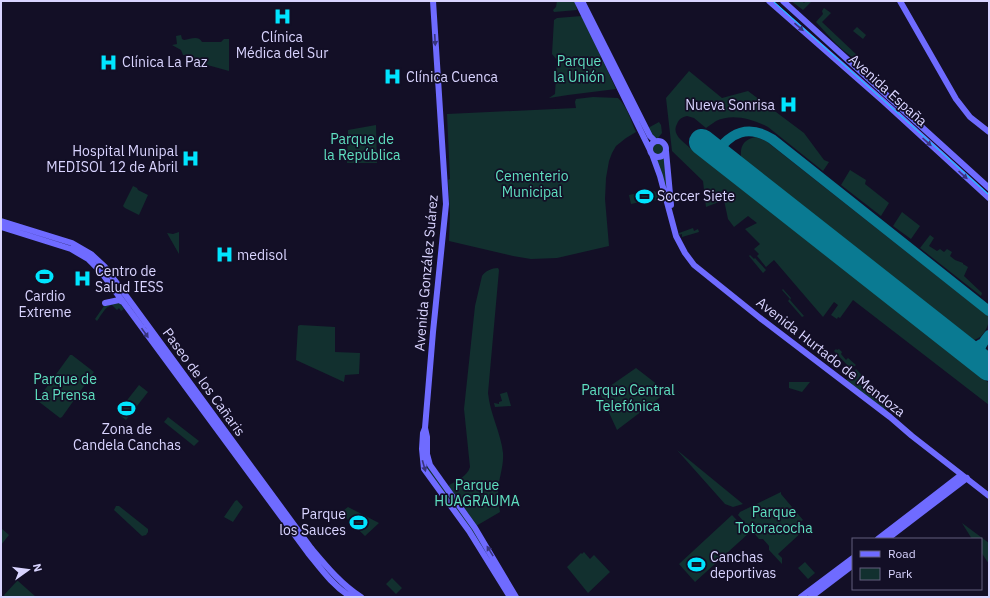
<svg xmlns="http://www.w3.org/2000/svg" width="990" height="598" viewBox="0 0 990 598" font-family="'IBM Plex Sans',sans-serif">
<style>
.green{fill:#12302f}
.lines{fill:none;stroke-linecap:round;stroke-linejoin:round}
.taxiway{stroke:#0a7a92;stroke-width:10}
.runway{stroke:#0a7a92;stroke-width:26}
.secondary{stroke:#6f6bff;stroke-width:6}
.tram{stroke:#00e5ff;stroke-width:1}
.oneway{fill:#38347d}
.labels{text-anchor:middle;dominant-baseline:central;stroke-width:3.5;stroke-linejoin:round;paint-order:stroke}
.poi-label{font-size:14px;fill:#d9d4ff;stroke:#130f26;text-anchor:start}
.park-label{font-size:14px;fill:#5fe0c0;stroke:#130f26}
.street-label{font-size:14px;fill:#d9d4ff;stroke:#130f26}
</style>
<rect width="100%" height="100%" fill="#130f26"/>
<path class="green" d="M557,1H575L577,10L554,12L553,10L556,7Z
M791,1H802L804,3L806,1H812L803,10Z
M824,8L831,13L822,22L859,57L857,60C841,51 829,36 816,22C818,19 821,17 823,14L822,11Z
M582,16L616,89L568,95L549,98L555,94L557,60L552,54L554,20L557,18Z
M857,27L866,35L863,39L853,31Z
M181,35L182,39L184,40C191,39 198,35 202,42H221L224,39H229V71L193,61V57L190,55H183L181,50L172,45L177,44L176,36Z
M689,71L722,98L748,91L804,133L824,160L829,162L823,171L768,127C753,119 732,113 716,121C713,123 709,126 706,128L694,118L687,116C682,117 679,119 677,124C671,135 684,142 691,149L989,383V405L853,300L840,318L838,317L837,319L831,315L838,305L834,302L823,317L774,260L766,267L757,256L759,254L754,249L760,244L745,229L757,223L748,216L734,227L728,219L724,200L706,207L703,181L672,151L666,98Z
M593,97L618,98C627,106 631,121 636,132L626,138L616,146L612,153L609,161L606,178L605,199L609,246L557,258L531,259L513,256L449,241L450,213L448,180L450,179L447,114L576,108L575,102L576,99Z
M659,122L661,125L662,133L658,138H654L648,128Z
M376,125L377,163H347L348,130Z
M756,137L766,141L989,317C989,326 984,337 974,340L744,160L741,156C740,145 745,139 756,137Z
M652 149a6 6 0 1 1 12 0a6 6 0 1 1-12 0Z
M665,156L671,211L656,159Z
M850,170L866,180L865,184L889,203L881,216L841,185Z
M133,186L137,188L138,190L148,195L139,215L125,208L123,206Z
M647,191V192L655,191V192L658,191L659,198H657V200L649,202V200L631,204L629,195Z
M902,212L920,226L911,239L893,226Z
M693,228L694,231L698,229L699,232L682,237V234L679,235V233Z
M179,232V254L167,233L173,234Z
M930,235L934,238L929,246L937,251L940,249L944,252L947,249L952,252L950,256L955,260L963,263V264L968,267L964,276L982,293L981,296L920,248Z
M750,255L754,259L755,258L766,270L763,273L749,256Z
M498,268L499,270L488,393C490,414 501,433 503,453C504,467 498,480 498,493C497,499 499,506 500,512L476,526L516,597L424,469L427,437L429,460L448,486C457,480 467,477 470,467L464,409L475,306L482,276C485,271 492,268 498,268Z
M783,289L791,298L790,300L804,316L802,317L788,301L790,299L782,290Z
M112,302L120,303L124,309L121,311L119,308L117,310L112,305C105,307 102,314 97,321L95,319L104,306Z
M300,325L335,327V352L360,353L359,374L345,375L344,382L296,360L298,326Z
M834,347L837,350L839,349L842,352L841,354L846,360L848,358L856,365L851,369L834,351L836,349Z
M70,355H72L94,372L62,417L60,418L38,401V399Z
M636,368L667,392L617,430L600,393Z
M856,369L871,385L890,415L845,382Z
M789,382H810L802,392L789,388Z
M139,385L148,392L126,420L117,413Z
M507,392L511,406L495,407L494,403L499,404V402L502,401L500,394Z
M168,417L199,441L194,446L164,422Z
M677,450L743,504L733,507L725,504Z
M781,492V494L803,520L798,524V526L800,529L804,530L778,554L782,558V564L769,550V546L763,539H759L738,515L740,512Z
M237,500L243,507L233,522L224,517L235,501Z
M116,506H119L148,529V532L146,535L142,536L114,510Z
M348,507L379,523L365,536L344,516V510Z
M732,515L749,533L695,582L679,564Z
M962,523L989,543V564L981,552V539H972Z
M1,528L9,535L1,545Z
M584,552L590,559L594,555L610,572L588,593L567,567L581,553L582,554Z
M805,562L815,573L808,579L798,568Z
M392,578L402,588L396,594L386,584Z
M17,581H18L36,597H5L4,595Z"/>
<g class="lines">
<path class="taxiway" d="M716,153C731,132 748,124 772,139L989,311
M959,344L973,349L981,344
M987,367C975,353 979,347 989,335"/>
<path class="runway" d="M702,142L989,368"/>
<path class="secondary" d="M433,1L446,204L433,332L425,428L427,437V454L430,465L475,528L516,597
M577,1L650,150
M582,1L650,136L655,141
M769,1L883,101L989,198
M783,1L989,188
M900,1L956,99L970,117L989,132
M650 149a8 8 0 1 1 16 0a8 8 0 1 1-16 0Z
M666,151L671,205
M652,154L660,176L676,236L685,253L694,265L760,318L890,417L912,436L989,496
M1,221L72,243L91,254L105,267L311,548C327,567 341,584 361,597
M1,227L71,249L88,259L101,272L308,553C321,569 333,586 351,597
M105,303L119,300L123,302
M425,428L423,433L422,449L424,469L469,531L510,597
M878,539L961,475
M887,539L967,478
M801,597L853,558
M811,597L853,565"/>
<path class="tram" d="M773,1L989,195"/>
</g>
<defs><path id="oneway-solid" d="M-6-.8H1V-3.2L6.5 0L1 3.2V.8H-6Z"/></defs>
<g class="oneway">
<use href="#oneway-solid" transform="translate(799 27) rotate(41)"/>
<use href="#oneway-solid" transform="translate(435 40) rotate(87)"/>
<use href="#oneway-solid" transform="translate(927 142) rotate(42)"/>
<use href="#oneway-solid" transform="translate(963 175) rotate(42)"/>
<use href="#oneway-solid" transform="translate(145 333) rotate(55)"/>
<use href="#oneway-solid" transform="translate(424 466) rotate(74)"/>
<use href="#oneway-solid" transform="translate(490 551) rotate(-122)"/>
</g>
<defs>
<symbol id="hospital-bare" viewBox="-9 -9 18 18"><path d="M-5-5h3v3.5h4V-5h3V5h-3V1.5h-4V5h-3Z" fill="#00e5ff" stroke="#130f26" stroke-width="2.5" paint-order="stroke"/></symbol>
<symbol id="stadium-bare" viewBox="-9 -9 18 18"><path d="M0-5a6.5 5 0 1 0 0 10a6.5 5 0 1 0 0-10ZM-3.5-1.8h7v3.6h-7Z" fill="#00e5ff" stroke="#130f26" stroke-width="2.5" paint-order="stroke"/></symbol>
</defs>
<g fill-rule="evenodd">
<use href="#hospital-bare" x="270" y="4" width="25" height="25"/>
<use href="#hospital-bare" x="96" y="50" width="25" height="25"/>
<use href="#hospital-bare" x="380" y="64" width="25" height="25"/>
<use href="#hospital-bare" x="776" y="92" width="25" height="25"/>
<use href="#hospital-bare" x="178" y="146" width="25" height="25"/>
<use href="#stadium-bare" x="632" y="184" width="25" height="25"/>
<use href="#hospital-bare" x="212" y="242" width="25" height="25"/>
<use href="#stadium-bare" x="32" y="264" width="25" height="25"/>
<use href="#hospital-bare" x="70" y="266" width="25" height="25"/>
<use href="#stadium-bare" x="114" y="396" width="25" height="25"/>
<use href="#stadium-bare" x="346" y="510" width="25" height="25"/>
<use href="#stadium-bare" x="684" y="552" width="25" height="25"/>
</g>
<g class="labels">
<g class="poi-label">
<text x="282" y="37" text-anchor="middle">Clínica<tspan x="282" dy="16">Médica del Sur</tspan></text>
<text x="122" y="62">Clínica La Paz</text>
<text x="406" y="77">Clínica Cuenca</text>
<text x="775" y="105" text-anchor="end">Nueva Sonrisa</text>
<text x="178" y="151" text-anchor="end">Hospital Munipal<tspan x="178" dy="16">MEDISOL 12 de Abril</tspan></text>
<text x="657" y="196">Soccer Siete</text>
<text x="237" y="255">medisol</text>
<text x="95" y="271">Centro de<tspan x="95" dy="16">Salud IESS</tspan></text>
<text x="45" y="296" text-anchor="middle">Cardio<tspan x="45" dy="16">Extreme</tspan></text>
<text x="127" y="429" text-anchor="middle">Zona de<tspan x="127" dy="16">Candela Canchas</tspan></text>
<text x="346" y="514" text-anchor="end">Parque<tspan x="346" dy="16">los Sauces</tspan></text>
<text x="710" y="557">Canchas<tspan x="710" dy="16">deportivas</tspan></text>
</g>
<g class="park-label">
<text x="579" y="61">Parque<tspan x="579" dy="16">la Unión</tspan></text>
<text x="362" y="139">Parque de<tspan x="362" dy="16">la República</tspan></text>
<text x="532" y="176">Cementerio<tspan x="532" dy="16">Municipal</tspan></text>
<text x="65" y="379">Parque de<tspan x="65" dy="16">La Prensa</tspan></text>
<text x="628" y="390">Parque Central<tspan x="628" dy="16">Telefónica</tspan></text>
<text x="477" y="485">Parque<tspan x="477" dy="16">HUAGRAUMA</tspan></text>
<text x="774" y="512">Parque<tspan x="774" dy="16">Totoracocha</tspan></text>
</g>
<g class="street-label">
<text transform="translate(888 90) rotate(42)">Avenida España</text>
<text transform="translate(426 273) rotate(-85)">Avenida González Suárez</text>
<text transform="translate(831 357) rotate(38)">Avenida Hurtado de Mendoza</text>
<text transform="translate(204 382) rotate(54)">Paseo de los Cañaris</text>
</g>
</g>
<rect width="990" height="598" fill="none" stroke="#d9d4ff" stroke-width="4"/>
<rect x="852" y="538" width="130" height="52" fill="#130f26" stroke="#625e7d"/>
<rect x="860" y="551" width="20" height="6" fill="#6f6bff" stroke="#625e7d"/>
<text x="888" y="558" font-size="12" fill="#d9d4ff">Road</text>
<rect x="860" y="568" width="20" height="12" fill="#12302f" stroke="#625e7d"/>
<text x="888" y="578" font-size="12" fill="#d9d4ff">Park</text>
<g transform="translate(28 570) rotate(76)" stroke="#130f26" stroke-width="3" paint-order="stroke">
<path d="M0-3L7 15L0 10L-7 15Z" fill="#d9d4ff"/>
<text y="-6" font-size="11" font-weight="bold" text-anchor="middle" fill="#d9d4ff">N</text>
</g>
</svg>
